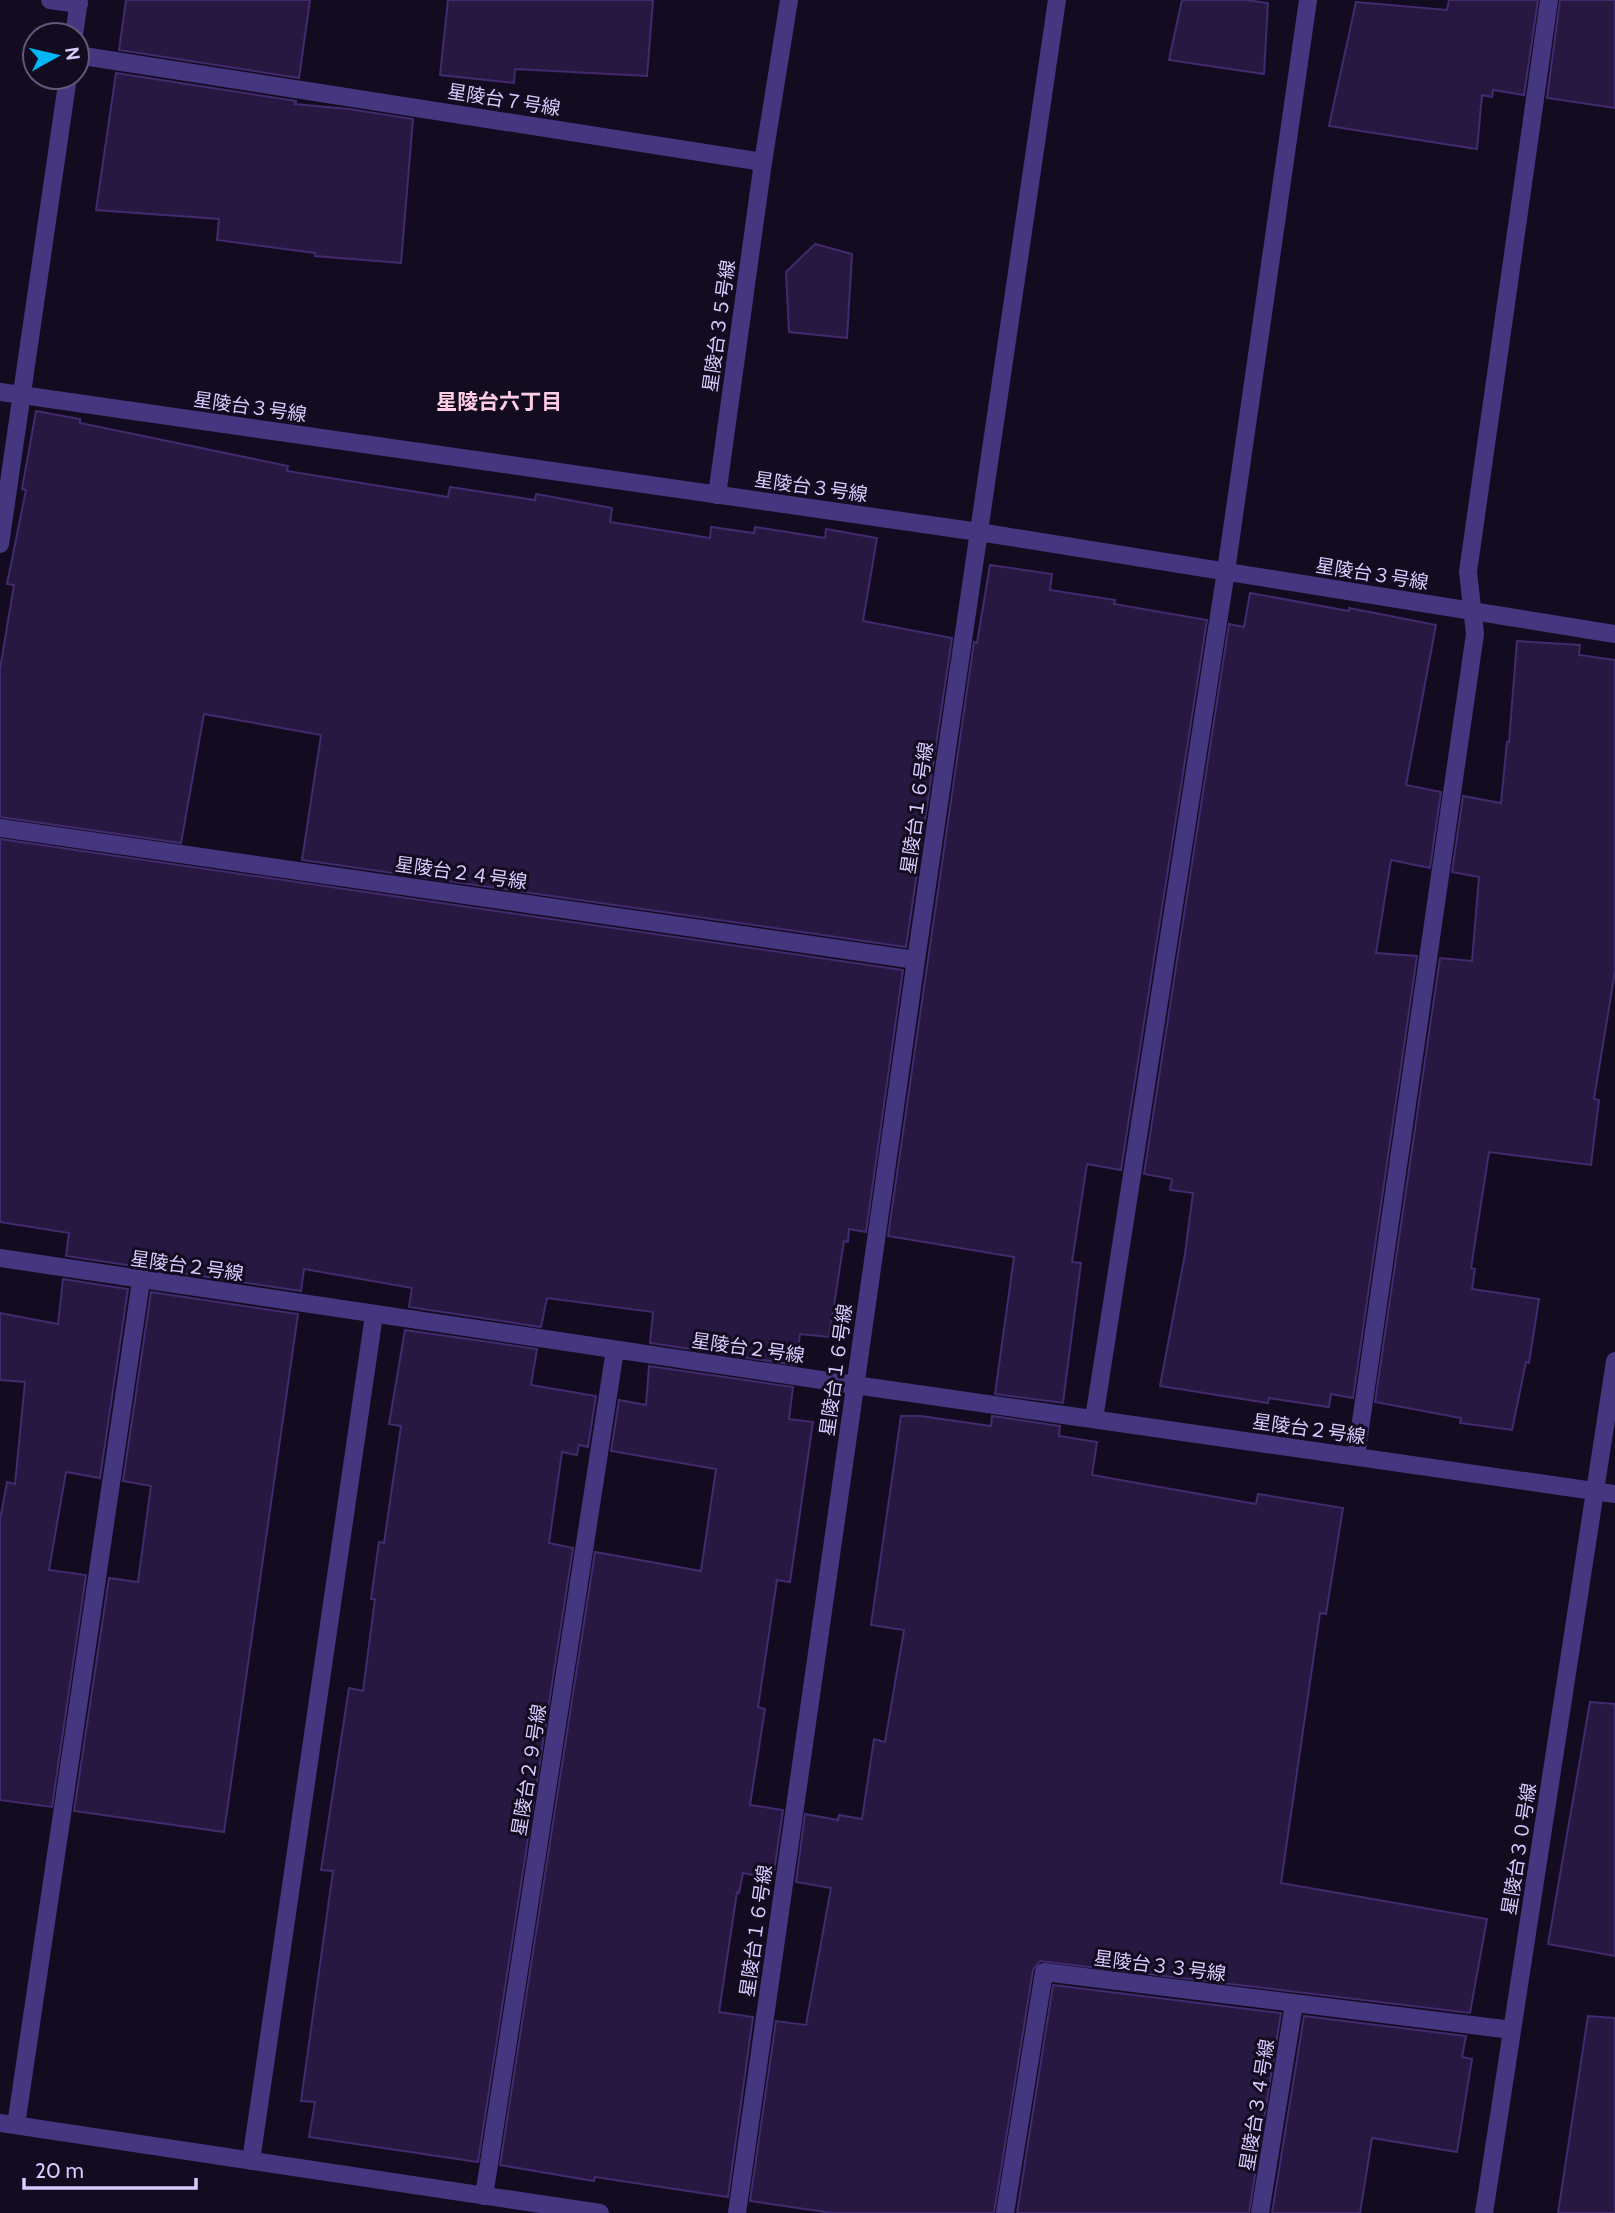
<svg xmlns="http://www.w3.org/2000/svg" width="1615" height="2213" viewBox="0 0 1615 2213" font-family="Cabin,'Noto Sans JP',sans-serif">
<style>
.building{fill:#271841;stroke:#422a6e;stroke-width:2}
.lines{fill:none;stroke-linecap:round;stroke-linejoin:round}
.street{stroke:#453680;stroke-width:18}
.labels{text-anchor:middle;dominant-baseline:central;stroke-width:6;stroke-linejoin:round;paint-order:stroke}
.street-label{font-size:19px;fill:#dacbff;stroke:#130c20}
.neighbourhood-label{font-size:21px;font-weight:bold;fill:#ffcde5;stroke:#130c20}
</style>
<rect width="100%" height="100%" fill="#130c20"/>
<path class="building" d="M126,0H310L299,78L119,50Z
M448,0H653L647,76L515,69L514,83L440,75Z
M1182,0H1246L1268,3L1264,74L1169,60Z
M1449,0H1538L1524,95L1493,90L1492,97L1482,95L1477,149L1329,126L1356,2L1447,10Z
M1560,0H1615V108L1547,98Z
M116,73L296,101L295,104L349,109L413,119L401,263L315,256V253L217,240L219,219L96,210Z
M815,244L852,254L847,338L789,332L786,272Z
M36,411L80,419V423L288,466L287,471L448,497L450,487L535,500L536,494L612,508L610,522L710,538L711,527L754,533L755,527L825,538L826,529L877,538L863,621L952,638L906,947L302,860L321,735L204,714L181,843L0,817V669L14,585L7,584L26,490L22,489Z
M990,565L1052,574L1050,590L1115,600L1114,604L1207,620L1121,1170L1087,1164L1072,1262L1081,1263L1063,1403L995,1394L1014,1257L888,1236L974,642L977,643Z
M1250,593L1349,611V608L1436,625L1406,785L1441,792L1430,868L1391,860L1376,953L1417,956L1353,1398L1331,1394L1329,1407L1269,1398L1268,1403L1160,1386L1185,1254L1193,1193L1170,1190L1172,1179L1144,1174L1229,624L1244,627Z
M1517,641L1580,645L1579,655L1615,660V971L1594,1099L1599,1100L1591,1165L1489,1152L1471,1268L1475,1269L1472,1289L1539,1299L1529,1363L1526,1362L1512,1430L1460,1423L1461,1418L1375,1402L1440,958L1472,961L1479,877L1452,872L1463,796L1501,803L1507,742H1509Z
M0,839L903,970L866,1232L849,1229L848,1242L844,1241L829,1337L800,1334L796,1365L650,1343L653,1312L547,1298L541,1327L409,1307L412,1288L304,1269L301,1291L66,1256L69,1233L0,1222Z
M63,1279L128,1289L100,1478L66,1472L49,1570L86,1575L52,1807L0,1800V1520L7,1482L15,1484L25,1382L0,1380V1313L58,1324Z
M151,1292L298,1314L224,1832L74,1811L109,1578L138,1582L151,1486L123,1481Z
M405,1330L537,1349L531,1385L596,1396L588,1447L579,1445L577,1455L562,1452L549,1543L573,1548L478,2162L309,2137L315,2102L301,2101L333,1871L321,1870L349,1688L363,1691L375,1599H371L379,1542L384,1543L401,1426L389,1424Z
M649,1366L793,1387L789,1419L813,1422L790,1582L777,1580L758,1707L765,1709L750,1805L783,1810L773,1879L743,1873L739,1893L737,1892L719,2012L753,2017L728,2197L595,2177L594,2181L500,2165L595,1552L701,1571L716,1469L611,1451L619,1400L646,1405Z
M901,1416H921L991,1426L992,1416L1060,1426L1059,1436L1097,1442L1092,1475L1256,1504L1258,1494L1343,1508L1326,1614L1320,1613L1281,1883L1487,1919L1470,2013L1040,1961L1033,1970L994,2213H832L750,2201L776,2021L806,2025L831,1888L796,1882L805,1814L838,1820L839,1815L862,1819L874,1739L885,1742L904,1630L871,1625Z
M1590,1702L1615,1704V1956L1548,1944Z
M1053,1985L1281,2013L1249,2213H1017Z
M1304,2016L1466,2036L1462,2057L1472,2059L1457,2152L1372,2138L1360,2213H1272Z
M1588,2016L1615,2018V2213H1558Z"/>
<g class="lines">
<path class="street" d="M50,0L79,4
M74,35L79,0
M77,55L763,162L789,0
M0,392L979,532L1615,634
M717,495L763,162
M0,544L68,77
M0,828L916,960
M0,1258L855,1385L1615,1494
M1094,1419L1226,571L1308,0
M1356,1456L1475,634L1468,572L1549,0
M0,2123L600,2213
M16,2125L141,1281
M251,2161L374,1315
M484,2196L615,1350
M737,2213L916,960L1057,0
M1005,2213L1044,1972L1512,2030
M1260,2213L1294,2004
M1484,2213L1615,1361"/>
</g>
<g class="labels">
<g class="street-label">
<text transform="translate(504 100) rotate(9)">星陵台７号線</text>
<text transform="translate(719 326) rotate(-82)">星陵台３５号線</text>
<text transform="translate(250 407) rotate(8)">星陵台３号線</text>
<text transform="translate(811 487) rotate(8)">星陵台３号線</text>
<text transform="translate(1372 574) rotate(9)">星陵台３号線</text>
<text transform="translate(917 808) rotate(-82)">星陵台１６号線</text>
<text transform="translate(461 873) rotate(8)">星陵台２４号線</text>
<text transform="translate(187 1266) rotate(8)">星陵台２号線</text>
<text transform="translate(748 1348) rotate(8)">星陵台２号線</text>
<text transform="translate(836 1370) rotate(-82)">星陵台１６号線</text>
<text transform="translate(1309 1429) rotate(8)">星陵台２号線</text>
<text transform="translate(529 1770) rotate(-81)">星陵台２９号線</text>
<text transform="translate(1519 1849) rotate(-81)">星陵台３０号線</text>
<text transform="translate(756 1931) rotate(-82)">星陵台１６号線</text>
<text transform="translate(1160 1966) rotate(7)">星陵台３３号線</text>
<text transform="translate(1257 2105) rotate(-81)">星陵台３４号線</text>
</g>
<g class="neighbourhood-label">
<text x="499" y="401">星陵台六丁目</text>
</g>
</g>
<g transform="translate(56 56) rotate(82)"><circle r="33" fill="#130c20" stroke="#635879" stroke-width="2"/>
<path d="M0-5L12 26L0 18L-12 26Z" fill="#00b6f6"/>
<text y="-10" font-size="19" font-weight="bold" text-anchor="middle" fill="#dacbff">N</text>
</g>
<path d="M24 2178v10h172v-10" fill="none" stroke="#dacbff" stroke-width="3.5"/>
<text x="35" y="2178" font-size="21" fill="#dacbff" stroke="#130c20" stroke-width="5" paint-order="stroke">20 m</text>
</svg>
